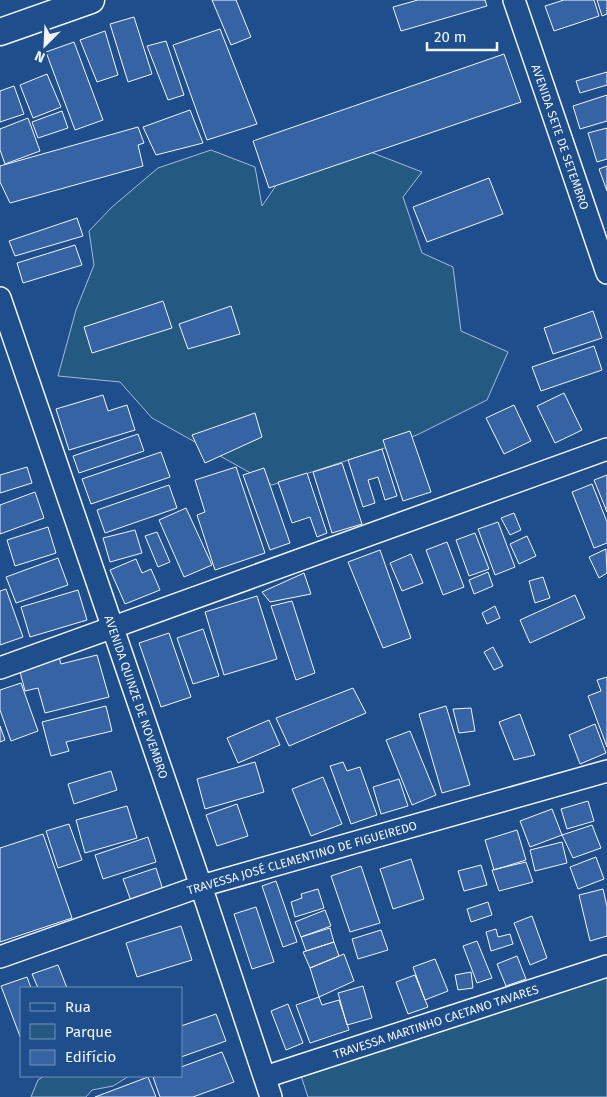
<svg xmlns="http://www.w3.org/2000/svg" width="607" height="1097" viewBox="0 0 607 1097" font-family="'Fira Sans',sans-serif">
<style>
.green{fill:#245a82;stroke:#a8bbd7}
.building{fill:#3563a3;stroke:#f2f6ff}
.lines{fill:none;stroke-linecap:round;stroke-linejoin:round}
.minor-casing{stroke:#f2f6ff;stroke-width:24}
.tertiary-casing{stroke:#f2f6ff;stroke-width:29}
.minor{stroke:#1f4e8c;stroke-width:21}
.tertiary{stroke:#1f4e8c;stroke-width:26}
.labels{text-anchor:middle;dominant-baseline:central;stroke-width:4;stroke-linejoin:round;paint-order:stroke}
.street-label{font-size:12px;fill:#f2f6ff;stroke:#1f4e8c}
</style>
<rect width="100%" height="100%" fill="#1f4e8c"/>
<path class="green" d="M314,130L422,172L403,197L422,253L453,267L461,331L508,352L487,400L419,434L382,449L272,485L152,418L120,382L58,376L76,310L94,265L89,231L112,207L158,168L211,150L255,167L262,206Z
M607,977V1097H308L301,1076Z
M44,1076H129L113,1086L92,1090L86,1097H31L38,1080Z"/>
<path class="building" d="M212,0H236L251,37L231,45Z
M418,0H485L487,6L401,31L393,7Z
M564,0H594L599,16L554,31L545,6Z
M597,0H607V14L602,16Z
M134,17L152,74L128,82L110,24Z
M220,29L257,124L207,140L173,45Z
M105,31L118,75L97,82L80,40Z
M166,41L184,95L168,100L147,46Z
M74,42L103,120L75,130L46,52Z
M504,54L521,102L269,188L253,141Z
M607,72V85L580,93L576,81Z
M47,74L61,107L33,118L20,85Z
M14,86L24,114L0,122V91Z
M607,95V121L580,129L573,106Z
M190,110L203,143L156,155L143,127Z
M62,111L68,128L38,138L32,122Z
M28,118L40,151L5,164L0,150V129Z
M138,127L144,143L138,145L143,166L10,203L0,182V166Z
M607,128V159L597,162L588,133Z
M607,166V191L599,169Z
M489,178L503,214L427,242L413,207Z
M77,218L83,236L15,256L9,241Z
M75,245L82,265L23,283L17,263Z
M163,301L172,328L92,353L84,327Z
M231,306L240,334L188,349L179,324Z
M593,311L602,338L553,354L544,328Z
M594,346L602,370L541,391L532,367Z
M564,393L582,430L555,443L537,406Z
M103,395L108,411L127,405L135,430L69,450L56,409Z
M514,405L531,441L504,454L486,418Z
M255,413L262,437L205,463L192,435Z
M410,431L431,492L403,501L383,440Z
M138,434L144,451L79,473L73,456Z
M382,449L397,496L385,500L378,477L368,480L375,503L363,507L348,460Z
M161,452L170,477L91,504L82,479Z
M342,463L362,524L332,533L313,472Z
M27,467L32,483L0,493V475Z
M236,467L265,553L215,570L197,515L205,512L195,480Z
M264,468L290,543L270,550L243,475Z
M307,473L327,533L317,537L310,517L292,523L278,482Z
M607,475V512L594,480Z
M592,484L607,522V543L594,548L572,492Z
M169,485L177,508L105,533L97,510Z
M35,492L44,518L0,534V505Z
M186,508L212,565L184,577L159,520Z
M514,513L521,530L510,535L501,518Z
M498,522L515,567L495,575L478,529Z
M48,527L56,553L15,566L7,540Z
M135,530L142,553L110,562L103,538Z
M157,532L170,562L158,567L145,536Z
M475,533L489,569L469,576L456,540Z
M527,536L536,556L519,564L510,544Z
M447,542L464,587L443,595L426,550Z
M606,549L607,573L599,578L589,557Z
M380,550L411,638L383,648L348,562Z
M411,554L423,583L402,591L390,563Z
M58,558L68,585L16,603L6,577Z
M136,559L142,573L151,569L160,590L125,604L110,570Z
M488,572L493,586L474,594L469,580Z
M304,573L311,594L270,602L262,592Z
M543,577L550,598L535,603L529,581Z
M6,589L23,637L0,645V591Z
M78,590L87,620L30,637L21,607Z
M575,595L585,618L530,643L520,620Z
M257,596L277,659L224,675L205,612Z
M292,601L315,673L296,680L271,606Z
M495,606L500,618L487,624L482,613Z
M203,629L219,676L193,684L177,638Z
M169,633L191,697L161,707L139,643Z
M493,647L503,666L494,670L484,652Z
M97,655L109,697L45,713L38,688L25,691L19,668L59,657L61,664Z
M607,677V747L588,696L601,691L597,680Z
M21,683L38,731L11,741L0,710V690Z
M353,688L366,713L289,746L276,718Z
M106,706L112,731L66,742L69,751L51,756L42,722Z
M446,706L470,785L442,793L419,714Z
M471,708L475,731L459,733L453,709Z
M520,714L535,755L514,760L499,722Z
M269,720L280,745L238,763L227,738Z
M595,724L606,753L580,764L569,735Z
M0,726L5,740L0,742Z
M410,731L436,795L412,805L386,740Z
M255,762L264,792L205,809L197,779Z
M343,762L347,771L360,767L377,815L351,824L330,766Z
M111,771L117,790L74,804L68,784Z
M323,777L342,824L311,836L292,789Z
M399,779L408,806L381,814L373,787Z
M588,801L594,821L567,829L561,809Z
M237,804L248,836L217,846L206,815Z
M127,806L137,838L85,853L76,820Z
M552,809L562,835L530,847L520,821Z
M69,824L82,860L58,868L46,831Z
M592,825L601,848L573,858L562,835Z
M517,830L526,860L494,870L485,840Z
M43,834L72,918L0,942V848Z
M148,837L156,862L103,879L95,855Z
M562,842L567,863L535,871L530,850Z
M596,857L604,879L578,889L570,867Z
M411,859L424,899L393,909L380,869Z
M526,862L533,882L499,891L492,870Z
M481,865L487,885L464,891L458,871Z
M361,866L380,923L350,932L331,876Z
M156,868L163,890L131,901L123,879Z
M276,881L297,942L283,947L262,886Z
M318,889L324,908L295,917L291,902L302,898L301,894Z
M603,889L607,907V936L590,941L579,895Z
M488,902L492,915L471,922L467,909Z
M256,907L274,962L252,969L234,914Z
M325,910L331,926L301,937L295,922Z
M532,916L547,958L530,965L514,923Z
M181,926L192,960L137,977L126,943Z
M330,928L334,942L306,951L301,937Z
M496,929L498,937L510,934L513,944L491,951L486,932Z
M381,930L388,950L358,959L352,939Z
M477,941L492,978L477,983L463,946Z
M334,942L339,956L310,968L303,952Z
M344,954L354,981L319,997L310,968Z
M517,956L526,979L506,986L497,964Z
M435,959L448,991L425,1000L413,967Z
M58,965L67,988H38L32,974Z
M471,972L473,988L458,990L455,975Z
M415,975L428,1007L408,1014L396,982Z
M27,977L31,988H21V1039L1,986Z
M363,986L372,1018L347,1025L338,993Z
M319,997L322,1005L339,1000L349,1030L310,1043L296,1005Z
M288,1004L303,1043L286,1050L271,1011Z
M216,1014L226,1041L181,1057V1026Z
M222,1052L234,1082L193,1097H160L153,1077L157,1076H181V1067Z
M148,1077L156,1097H95Z"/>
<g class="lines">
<defs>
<path id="minor" d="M514,0L607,273
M0,298L201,886L271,1097
M0,668L607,449
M0,957L201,886L607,771
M265,1077L607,966"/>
<path id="tertiary" d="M0,32L91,0"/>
</defs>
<use href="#minor" class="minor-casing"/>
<use href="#tertiary" class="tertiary-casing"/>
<use href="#minor" class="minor"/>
<use href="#tertiary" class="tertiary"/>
</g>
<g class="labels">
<g class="street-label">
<text transform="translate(560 137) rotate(71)">AVENIDA SETE DE SETEMBRO</text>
<text transform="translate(136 697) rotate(71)">AVENIDA QUINZE DE NOVEMBRO</text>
<text transform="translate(302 858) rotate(-16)">TRAVESSA JOSÉ CLEMENTINO DE FIGUEIREDO</text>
<text transform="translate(436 1022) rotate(-18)">TRAVESSA MARTINHO CAETANO TAVARES</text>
</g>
</g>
<rect x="20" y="987" width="162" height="90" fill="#1f4e8c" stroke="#7391ba"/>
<rect x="30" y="1003" width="25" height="8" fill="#1f4e8c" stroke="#7391ba"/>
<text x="65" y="1012" font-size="15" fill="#f2f6ff">Rua</text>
<rect x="30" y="1024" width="25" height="15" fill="#245a82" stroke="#7391ba"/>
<text x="65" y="1037" font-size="15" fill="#f2f6ff">Parque</text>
<rect x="30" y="1050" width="25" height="15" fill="#3563a3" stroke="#7391ba"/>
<text x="65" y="1062" font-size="15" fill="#f2f6ff">Edifício</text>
<g transform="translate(45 45) rotate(204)" stroke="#1f4e8c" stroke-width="4" paint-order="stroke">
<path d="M0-4L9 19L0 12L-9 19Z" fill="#f2f6ff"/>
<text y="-8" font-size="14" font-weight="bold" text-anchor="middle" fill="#f2f6ff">N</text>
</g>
<path d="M427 42v8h70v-8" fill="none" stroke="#f2f6ff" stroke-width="2.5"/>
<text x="434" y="42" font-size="15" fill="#f2f6ff" stroke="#1f4e8c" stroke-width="4" paint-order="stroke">20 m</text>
</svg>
